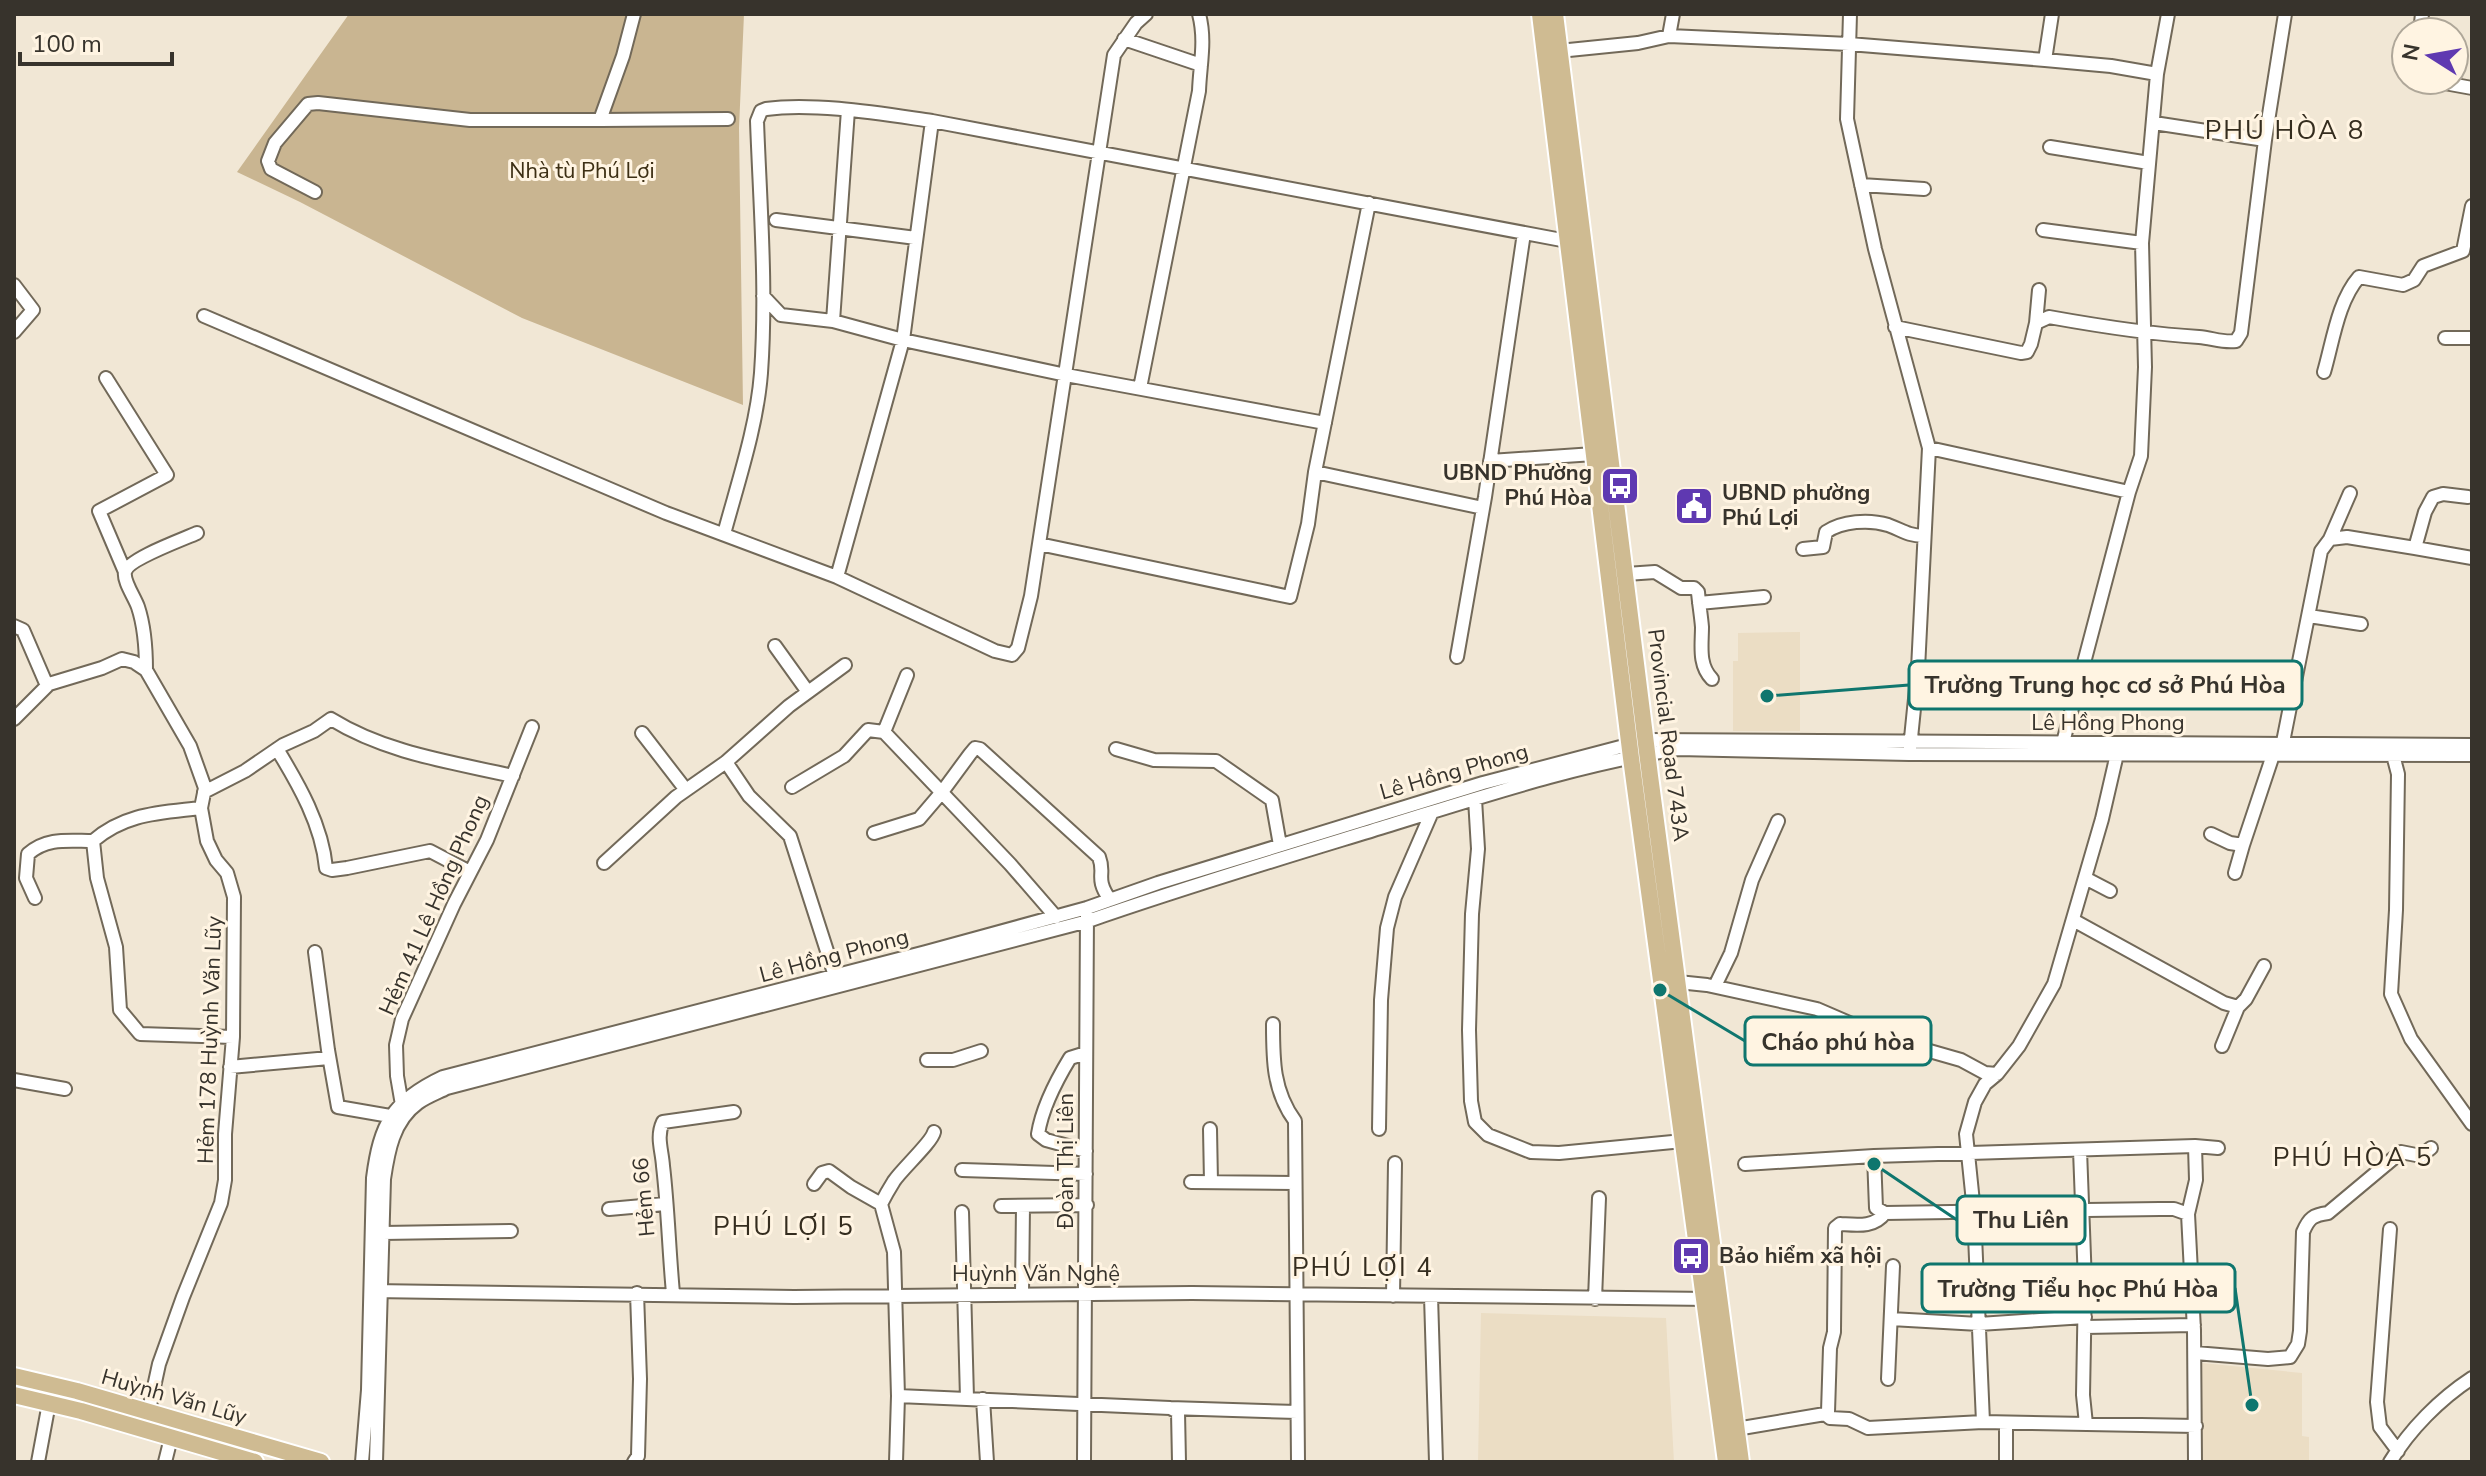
<svg xmlns="http://www.w3.org/2000/svg" width="2486" height="1476" viewBox="0 0 2486 1476" font-family="'Nunito Sans',sans-serif">
<style>
.built{fill:#ebddc4}
.green{fill:#c9b591}
.lines{fill:none;stroke-linecap:round;stroke-linejoin:round}
.minor-casing{stroke:#726959;stroke-width:16}
.major-casing{stroke:#fff;stroke-width:20}
.minor{stroke:#fff;stroke-width:12}
.major{stroke:#cfbb92;stroke-width:16}
.labels{text-anchor:middle;dominant-baseline:central;stroke-width:6;stroke-linejoin:round;paint-order:stroke}
.park-label{font-size:22px;fill:#3d2f14;stroke:#fff4e2}
.poi-label{font-size:22px;font-weight:bold;fill:#37332c;stroke:#fff4e2;text-anchor:start}
.street-label{font-size:22px;fill:#37332c;stroke:#fff4e2}
.quarter-label{font-size:26px;letter-spacing:2px;fill:#352d1f;stroke:#fff4e2}
.leader{fill:none;stroke:#0f766e;stroke-width:3}
.callout-dot{fill:#0f766e;stroke:#fff4e2;stroke-width:3}
.callout{fill:#fff4e2;stroke:#0f766e;stroke-width:3}
.callout-label{font-size:24px;text-anchor:middle;font-weight:bold;fill:#37332c}
</style>
<rect width="100%" height="100%" fill="#f1e7d5"/>
<path class="built" d="M1800,632V731H1733V661H1738V633Z
M1481,1313L1666,1318L1674,1462H1478Z
M2202,1363L2302,1373V1436L2309,1437V1462H2202Z"/>
<path class="green" d="M349,14H744L739,128L743,405L522,318L300,202L237,172Z"/>
<g class="lines">
<defs>
<path id="minor" d="M1850,14L1847,119L1875,249L1929,448L1918,669L1910,748
M2420,32L2422,14
M1669,36L1673,14
M1124,39L1201,65
M1559,51L1638,43L1669,36L1849,44L2045,60L2111,66L2157,74
M2045,60L2052,14
M2428,80L2472,88
M600,120L728,119
M2154,123L2265,140
M2050,147L2149,163
M1861,185L1924,189
M315,192L271,169L268,161L275,143L308,104L318,103L470,120H600L623,56L634,14
M776,220L916,238
M2043,230L2142,243
M14,285L33,310L14,332
M763,296L781,315L833,321L903,340L1066,375L1325,423
M204,316L666,513L837,577L995,651L1012,655L1018,648L1031,596L1114,55L1136,23L1146,14
M833,321L848,110
M2036,323L2039,290
M1895,327L2021,353L2027,352L2031,344L2036,323L2049,317C2099,326 2148,334 2199,337C2212,338 2223,343 2236,341L2241,333L2265,140L2285,14
M2445,338H2472
M2324,372C2333,341 2338,301 2359,277L2403,285L2414,280L2423,266L2463,251L2472,206
M106,378L167,475L99,511L125,572
M1140,388L1199,91C1200,64 1206,41 1199,14
M1929,448L2129,492
M1490,461L1594,454
M1315,472L1483,508
M724,534C738,482 757,426 761,373C767,289 760,204 757,121L761,111L766,109C814,102 883,114 932,121L1567,241
M2330,539L2350,493
M1039,544L1290,597L1308,524L1315,472L1369,203
M2415,548L2472,558
M1803,549L1823,547L1826,532C1842,521 1869,519 1888,525C1904,531 1906,535 1924,536
M1626,574L1655,572L1681,588H1694L1698,592C1699,604 1701,615 1702,627C1702,645 1698,665 1712,679
M837,577L903,340L932,121
M1699,603L1764,597
M2309,616L2361,624
M14,626L23,630L45,681L49,684
M775,646L808,692
M1457,657L1485,497L1524,233
M146,670C146,649 145,628 138,607C135,598 123,581 125,572C128,559 184,539 197,533
M14,719L49,684L102,668L122,659L134,662L146,670L190,746L205,788L201,808L207,841L216,860L227,873L234,897L233,1037L225,1134V1180L221,1203L183,1297L159,1364L147,1419
M884,732L907,675
M642,733L686,790
M2283,742L2321,551L2330,539L2347,537L2415,548L2425,512L2433,497L2443,494L2468,497
M277,749C299,785 322,825 326,868L332,870L347,868L430,851L470,872
M1116,749L1154,760L1216,761L1272,800L1280,845
M2061,750L2129,492L2141,456L2145,367L2142,243L2157,74L2168,14
M2393,755L2398,774L2396,910L2391,994L2411,1039L2472,1124
M726,762L749,796L790,836L835,976
M792,787L844,756L868,730L884,732L1010,864L1056,917
M204,792L245,771L283,745L314,731L331,719C386,753 451,762 513,776
M1475,799L1478,849L1472,914L1469,1030L1471,1101L1475,1122L1488,1135L1531,1152L1559,1153L1683,1141
M201,808C160,813 125,813 93,841L97,878L116,947L120,1010L140,1034L233,1037
M874,833L919,819L942,792L970,754L975,748L980,749L1099,857C1106,875 1094,877 1110,900
M2211,834L2230,843L2243,845L2273,755
M604,863L676,797L726,762L789,706L845,665
M2235,873L2243,845
M2085,878L2110,891
M35,898L26,878L28,854C47,837 69,841 93,841
M2073,920L2224,1003L2238,1007L2246,999L2264,966
M315,952L328,1050L338,1107L390,1116
M1678,982L1707,985L1817,1009L1884,1038L1961,1060L1985,1073L1997,1074L2019,1046L2054,984L2102,819L2117,754
M1715,986L1731,953L1752,880L1778,821
M1273,1024C1273,1060 1273,1091 1295,1121L1298,1462
M2222,1046L2238,1007
M1086,1053L1070,1058C1056,1081 1042,1108 1038,1134L1046,1140L1086,1151
M927,1060H953L981,1051
M230,1067L329,1058
M14,1080L65,1089
M402,1105L397,1076L396,1045L402,1019L454,904L487,840L532,727
M1210,1129L1211,1182
M1379,1129L1381,1000L1387,928L1395,897L1432,812
M2080,1150L2085,1283L2083,1395L2086,1424
M1874,1156L1876,1208L1885,1213L2160,1209H2174L2188,1214L2194,1330L2195,1462
M1745,1164L1874,1156L2195,1146L2218,1148
M962,1170L1086,1174
M1191,1182L1294,1183
M814,1184L822,1173L829,1171L851,1187L881,1204
M1001,1206L1087,1205
M609,1209L665,1204
M962,1212L967,1398
M2188,1214L2196,1180L2195,1146
M2390,1229L2377,1402L2380,1427L2398,1451
M383,1233L511,1231
M373,1291L794,1297L1192,1293L1710,1299
M673,1293C669,1251 668,1208 663,1166C662,1150 656,1137 663,1122L734,1112
M1022,1294L1023,1206
M1393,1296L1395,1163
M1431,1296L1436,1462
M1595,1299L1599,1198
M1891,1319L1979,1324L2085,1317
M2085,1327L2194,1325
M2195,1353L2268,1359L2290,1357L2298,1344L2300,1331L2303,1232C2309,1218 2313,1215 2328,1213L2401,1152L2421,1156L2431,1148
M1888,1379L1893,1266
M898,1396L1170,1408L1178,1412L1179,1462
M983,1399L987,1462
M1170,1408L1297,1412
M1825,1414L1830,1418L1849,1419L1868,1428L1983,1422L2196,1426
M1983,1422L1974,1212L1966,1134L1975,1102L1985,1084L1997,1074
M2006,1423V1462
M1736,1429L1825,1414L1828,1412L1830,1348L1834,1332L1835,1228L1840,1224C1857,1225 1874,1228 1885,1213
M38,1462L49,1403
M165,1462L171,1438
M362,1462L368,1390L373,1178C380,1124 392,1101 443,1077L926,952L1087,908L1158,883L1483,783L1647,740L2472,745
M376,1462L384,1179C388,1152 393,1121 418,1103C426,1097 437,1093 447,1088L1088,921C1188,886 1289,856 1390,825C1484,796 1580,764 1678,749L1909,754L2472,755
M634,1462L638,1456L640,1379L637,1293
M896,1462L898,1396L894,1252L881,1204C885,1196 889,1189 894,1181C902,1169 932,1142 934,1132
M1084,1462L1087,913
M2390,1462C2410,1429 2440,1399 2472,1378"/>
<path id="major" d="M1540,14L1631,758L1726,1462
M1555,14L1650,776L1741,1462
M14,1376L77,1391L321,1462
M14,1395L81,1411L255,1462"/>
</defs>
<use href="#minor" class="minor-casing"/>
<use href="#major" class="major-casing"/>
<use href="#minor" class="minor"/>
<use href="#major" class="major"/>
</g>
<defs>
<symbol id="bus-square" viewBox="-11 -11 22 22"><rect x="-9" y="-9" width="18" height="18" rx="4" fill="#5f39b1" stroke="#fff4e2"/><path d="M-5-6H5V4H4V6H2V4H-2V6H-4V4H-5ZM-3.5-4V0h7V-4ZM-3.5 1.2v1.5H-2V1.2ZM2 1.2v1.5H3.5V1.2Z" fill="#fff"/></symbol>
<symbol id="civic-square" viewBox="-11 -11 22 22"><rect x="-9" y="-9" width="18" height="18" rx="4" fill="#5f39b1" stroke="#fff4e2"/><path d="M-.6-6.5H3V-4.5H.6V-3L4-1V1h2V6H-6V1h2V-1L-.6-3ZM-1.2 2.5V6h2.4V2.5Z" fill="#fff"/></symbol>
</defs>
<g fill-rule="evenodd">
<use href="#bus-square" x="1598" y="464" width="44" height="44"/>
<use href="#civic-square" x="1672" y="484" width="44" height="44"/>
<use href="#bus-square" x="1669" y="1234" width="44" height="44"/>
</g>
<g class="labels">
<g class="park-label">
<text x="582" y="171">Nhà tù Phú Lợi</text>
</g>
<g class="poi-label">
<text x="1592" y="473" text-anchor="end">UBND Phường<tspan x="1592" dy="25">Phú Hòa</tspan></text>
<text x="1722" y="493">UBND phường<tspan x="1722" dy="25">Phú Lợi</tspan></text>
<text x="1719" y="1256">Bảo hiểm xã hội</text>
</g>
<g class="street-label">
<text x="2108" y="723">Lê Hồng Phong</text>
<text transform="translate(1668 735) rotate(83)">Provincial Road 743A</text>
<text transform="translate(1454 772) rotate(-16)">Lê Hồng Phong</text>
<text transform="translate(434 905) rotate(-66)">Hẻm 41 Lê Hồng Phong</text>
<text transform="translate(834 956) rotate(-15)">Lê Hồng Phong</text>
<text transform="translate(210 1040) rotate(-88)">Hẻm 178 Huỳnh Văn Lũy</text>
<text transform="translate(1066 1161) rotate(-90)">Đoàn Thị Liên</text>
<text transform="translate(644 1197) rotate(-95)">Hẻm 66</text>
<text x="1036" y="1274">Huỳnh Văn Nghệ</text>
<text transform="translate(174 1397) rotate(16)">Huỳnh Văn Lũy</text>
</g>
<g class="quarter-label">
<text x="2285" y="130">PHÚ HÒA 8</text>
<text x="2353" y="1157">PHÚ HÒA 5</text>
<text x="784" y="1226">PHÚ LỢI 5</text>
<text x="1363" y="1267">PHÚ LỢI 4</text>
</g>
</g>
<path class="leader" d="M1767 696L1909 685M1660 990L1745 1041M1874 1164L1957 1220M2252 1405L2235 1288"/>
<g class="callout-dot">
<circle cx="1767" cy="696" r="8"/>
<circle cx="1660" cy="990" r="8"/>
<circle cx="1874" cy="1164" r="8"/>
<circle cx="2252" cy="1405" r="8"/>
</g>
<g class="callout">
<rect x="1909" y="661" width="393" height="48" rx="8"/>
<rect x="1745" y="1017" width="186" height="48" rx="8"/>
<rect x="1957" y="1196" width="128" height="48" rx="8"/>
<rect x="1922" y="1264" width="313" height="48" rx="8"/>
</g>
<g class="callout-label">
<text x="2105" y="693">Trường Trung học cơ sở Phú Hòa</text>
<text x="1838" y="1050">Cháo phú hòa</text>
<text x="2021" y="1228">Thu Liên</text>
<text x="2078" y="1297">Trường Tiểu học Phú Hòa</text>
</g>
<rect width="2486" height="1476" fill="none" stroke="#37332c" stroke-width="32"/>
<g transform="translate(2430 56) rotate(281)"><circle r="38" fill="#fff4e2" stroke="#afa799" stroke-width="2"/>
<path d="M0-6L14 30L0 20L-14 30Z" fill="#5f39b1"/>
<text y="-12" font-size="22" font-weight="bold" text-anchor="middle" fill="#37332c">N</text>
</g>
<path d="M20 52v12h152v-12" fill="none" stroke="#37332c" stroke-width="4"/>
<text x="32" y="52" font-size="24" fill="#37332c" stroke="#fff4e2" stroke-width="6" paint-order="stroke">100 m</text>
</svg>
